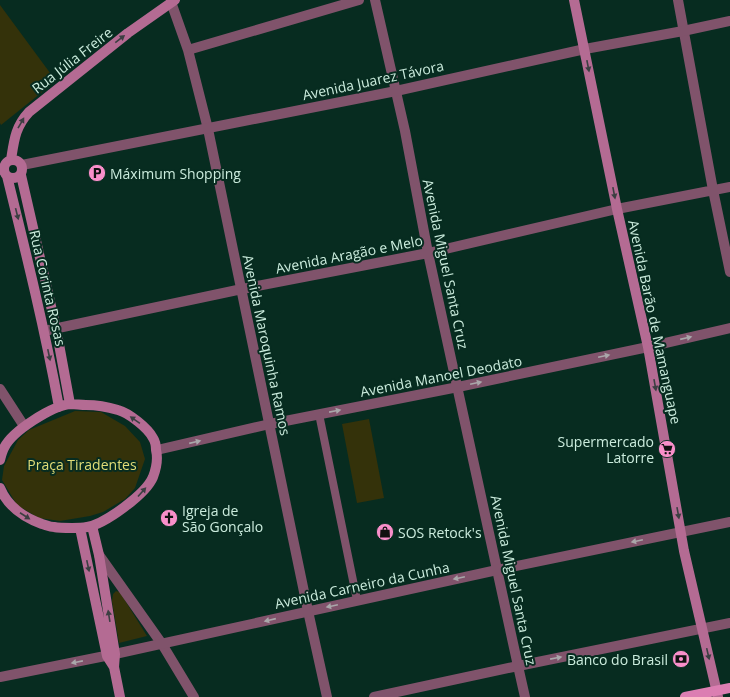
<svg xmlns="http://www.w3.org/2000/svg" width="730" height="697" viewBox="0 0 730 697" font-family="'Open Sans',sans-serif">
<style>
.green{fill:#34320a}
.lines{fill:none;stroke-linecap:round;stroke-linejoin:round}
.pedestrian{stroke:#80536b;stroke-width:8}
.minor{stroke:#80536b;stroke-width:10}
.tertiary{stroke:#80536b;stroke-width:10}
.secondary{stroke:#b46b93;stroke-width:10}
.primary{stroke:#dc7eb2;stroke-width:10}
.oneway{fill:#3b3f42}
.oneway2{fill:#a9a7aa}
.labels{text-anchor:middle;dominant-baseline:central;stroke-width:4;stroke-linejoin:round;paint-order:stroke}
.street-label{font-size:14px;fill:#cbecdd;stroke:#072c20}
.poi-label{font-size:14px;fill:#cbecdd;stroke:#072c20;text-anchor:start}
.park-label{font-size:14px;fill:#e0dc77;stroke:#072c20}
</style>
<rect width="100%" height="100%" fill="#072c20"/>
<path class="green" d="M0,5L56,81L1,125L0,123Z
M75,411L101,412L125,426L140,442L145,459L135,488L125,499L103,512L90,516L60,521L39,518L17,505L2,480L4,466L18,440L29,430Z
M369,419L384,498L357,503L342,424Z
M116,591L119,592L121,594L147,636L119,643L112,601L113,594Z"/>
<g class="lines">
<path class="pedestrian" d="M319,414L357,600"/>
<path class="minor" d="M375,0L405,131L428,253L518,666L525,697
M678,0L713,190L730,272
M171,2L188,50L208,129L308,611L327,697
M188,50L359,0
M44,331L242,289L428,253L617,209L730,187
M0,389L24,426
M99,555L162,644L194,697
M374,697L518,666L730,623"/>
<path class="tertiary" d="M22,165L396,91L585,49L683,31L730,21
M0,170L4,169
M157,450L270,424L458,387L648,347L730,328
M0,677L115,654L497,570L730,522"/>
<path class="secondary" d="M574,0L617,209L648,347L684,551L718,697
M4 169a9 9 0 1 1 18 0a9 9 0 1 1-18 0Z
M11,160C14,141 15,127 29,112L128,33L175,0
M21,175L56,328L70,404
M7,176C26,253 45,330 59,407
M0,460C1,456 2,452 4,448C12,431 52,406 70,404C75,404 81,405 86,405C97,405 108,407 118,410C129,413 148,428 153,438C155,441 156,446 156,450C158,458 156,469 153,477C146,494 105,524 87,527C82,528 77,528 72,528C66,528 59,528 54,527C50,527 46,525 42,524C23,517 8,507 0,488
M92,526L99,555L115,654L114,667L120,697
M80,528L107,656L114,667"/>
<path class="primary" d="M685,697L730,688"/>
</g>
<defs><path id="oneway-solid" d="M-6-.8H1V-3.2L6.5 0L1 3.2V.8H-6Z"/></defs>
<g class="oneway">
<use href="#oneway-solid" transform="translate(120 39) rotate(-38)"/>
<use href="#oneway-solid" transform="translate(588 66) rotate(79)"/>
<use href="#oneway-solid" transform="translate(21 123) rotate(-60)"/>
<use href="#oneway-solid" transform="translate(614 193) rotate(79)"/>
<use href="#oneway-solid" transform="translate(17 214) rotate(76)"/>
<use href="#oneway-solid" transform="translate(49 355) rotate(78)"/>
<use href="#oneway-solid" transform="translate(655 385) rotate(80)"/>
<use href="#oneway-solid" transform="translate(135 420) rotate(-145)"/>
<use href="#oneway-solid" transform="translate(142 492) rotate(-48)"/>
<use href="#oneway-solid" transform="translate(678 513) rotate(80)"/>
<use href="#oneway-solid" transform="translate(25 516) rotate(33)"/>
<use href="#oneway-solid" transform="translate(88 566) rotate(78)"/>
<use href="#oneway-solid" transform="translate(109 616) rotate(-99)"/>
<use href="#oneway-solid" transform="translate(708 654) rotate(77)"/>
</g>
<g class="oneway2">
<use href="#oneway-solid" transform="translate(686 338) rotate(-13)"/>
<use href="#oneway-solid" transform="translate(604 356) rotate(-12)"/>
<use href="#oneway-solid" transform="translate(476 383) rotate(-12)"/>
<use href="#oneway-solid" transform="translate(335 411) rotate(-11)"/>
<use href="#oneway-solid" transform="translate(195 442) rotate(-13)"/>
<use href="#oneway-solid" transform="translate(637 541) rotate(168)"/>
<use href="#oneway-solid" transform="translate(459 578) rotate(168)"/>
<use href="#oneway-solid" transform="translate(332 606) rotate(168)"/>
<use href="#oneway-solid" transform="translate(270 620) rotate(167)"/>
<use href="#oneway-solid" transform="translate(556 658) rotate(-11)"/>
<use href="#oneway-solid" transform="translate(77 662) rotate(169)"/>
</g>
<defs>
<symbol id="parking-disc" viewBox="-11 -11 22 22"><circle r="9.5" fill="#f98fca" stroke="#072c20"/><path d="M-3.5-5.5H1a3.5 3.5 0 0 1 0 7H-1V5.5H-3.5ZM-1-3.4V-.6H.8a1.4 1.4 0 0 0 0-2.8Z" fill="#111"/></symbol>
<symbol id="supermarket-disc" viewBox="-11 -11 22 22"><circle r="9.5" fill="#f98fca" stroke="#072c20"/><path d="M-6-5.5h2.5l.6 2H6L4.5 2H-2.5L-4.4-4H-6ZM-1.5 3.2a1.3 1.3 0 1 0 .1 0ZM3 3.2a1.3 1.3 0 1 0 .1 0Z" fill="#111"/></symbol>
<symbol id="church-disc" viewBox="-11 -11 22 22"><circle r="9.5" fill="#f98fca" stroke="#072c20"/><path d="M-1.2-6h2.4v3.5h3.3v2.4h-3.3V6h-2.4V-.1h-3.3v-2.4h3.3Z" fill="#111"/></symbol>
<symbol id="shop-disc" viewBox="-11 -11 22 22"><circle r="9.5" fill="#f98fca" stroke="#072c20"/><path d="M-5-2.5h2.3a2.7 3.5 0 0 1 5.4 0H5L5.5 6h-11ZM-1.5-2.5h3a1.5 2.3 0 0 0-3 0Z" fill="#111"/></symbol>
<symbol id="bank-disc" viewBox="-11 -11 22 22"><circle r="9.5" fill="#f98fca" stroke="#072c20"/><path d="M-6-4H6V4H-6ZM0-2.3a2.3 2.3 0 1 0 0 4.6a2.3 2.3 0 1 0 0-4.6Z" fill="#111"/></symbol>
</defs>
<g fill-rule="evenodd">
<use href="#parking-disc" x="87" y="163" width="20" height="20"/>
<use href="#supermarket-disc" x="657" y="439" width="20" height="20"/>
<use href="#church-disc" x="159" y="508" width="20" height="20"/>
<use href="#shop-disc" x="375" y="522" width="20" height="20"/>
<use href="#bank-disc" x="671" y="649" width="20" height="20"/>
</g>
<g class="labels">
<g class="street-label">
<text transform="translate(72 60) rotate(-38)">Rua Júlia Freire</text>
<text transform="translate(373 80) rotate(-12)">Avenida Juarez Távora</text>
<text transform="translate(349 254) rotate(-11)">Avenida Aragão e Melo</text>
<text transform="translate(446 264) rotate(78)">Avenida Miguel Santa Cruz</text>
<text transform="translate(48 288) rotate(77)">Rua Corinta Rosas</text>
<text transform="translate(655 322) rotate(78)">Avenida Barão de Mamanguape</text>
<text transform="translate(267 345) rotate(78)">Avenida Maroquinha Ramos</text>
<text transform="translate(441 376) rotate(-11)">Avenida Manoel Deodato</text>
<text transform="translate(514 580) rotate(78)">Avenida Miguel Santa Cruz</text>
<text transform="translate(362 585) rotate(-12)">Avenida Carneiro da Cunha</text>
</g>
<g class="poi-label">
<text x="110" y="173">Máximum Shopping</text>
<text x="654" y="441" text-anchor="end">Supermercado<tspan x="654" dy="16">Latorre</tspan></text>
<text x="182" y="510">Igreja de<tspan x="182" dy="16">São Gonçalo</tspan></text>
<text x="398" y="532">SOS Retock's</text>
<text x="668" y="659" text-anchor="end">Banco do Brasil</text>
</g>
<g class="park-label">
<text x="82" y="464">Praça Tiradentes</text>
</g>
</g>
</svg>
